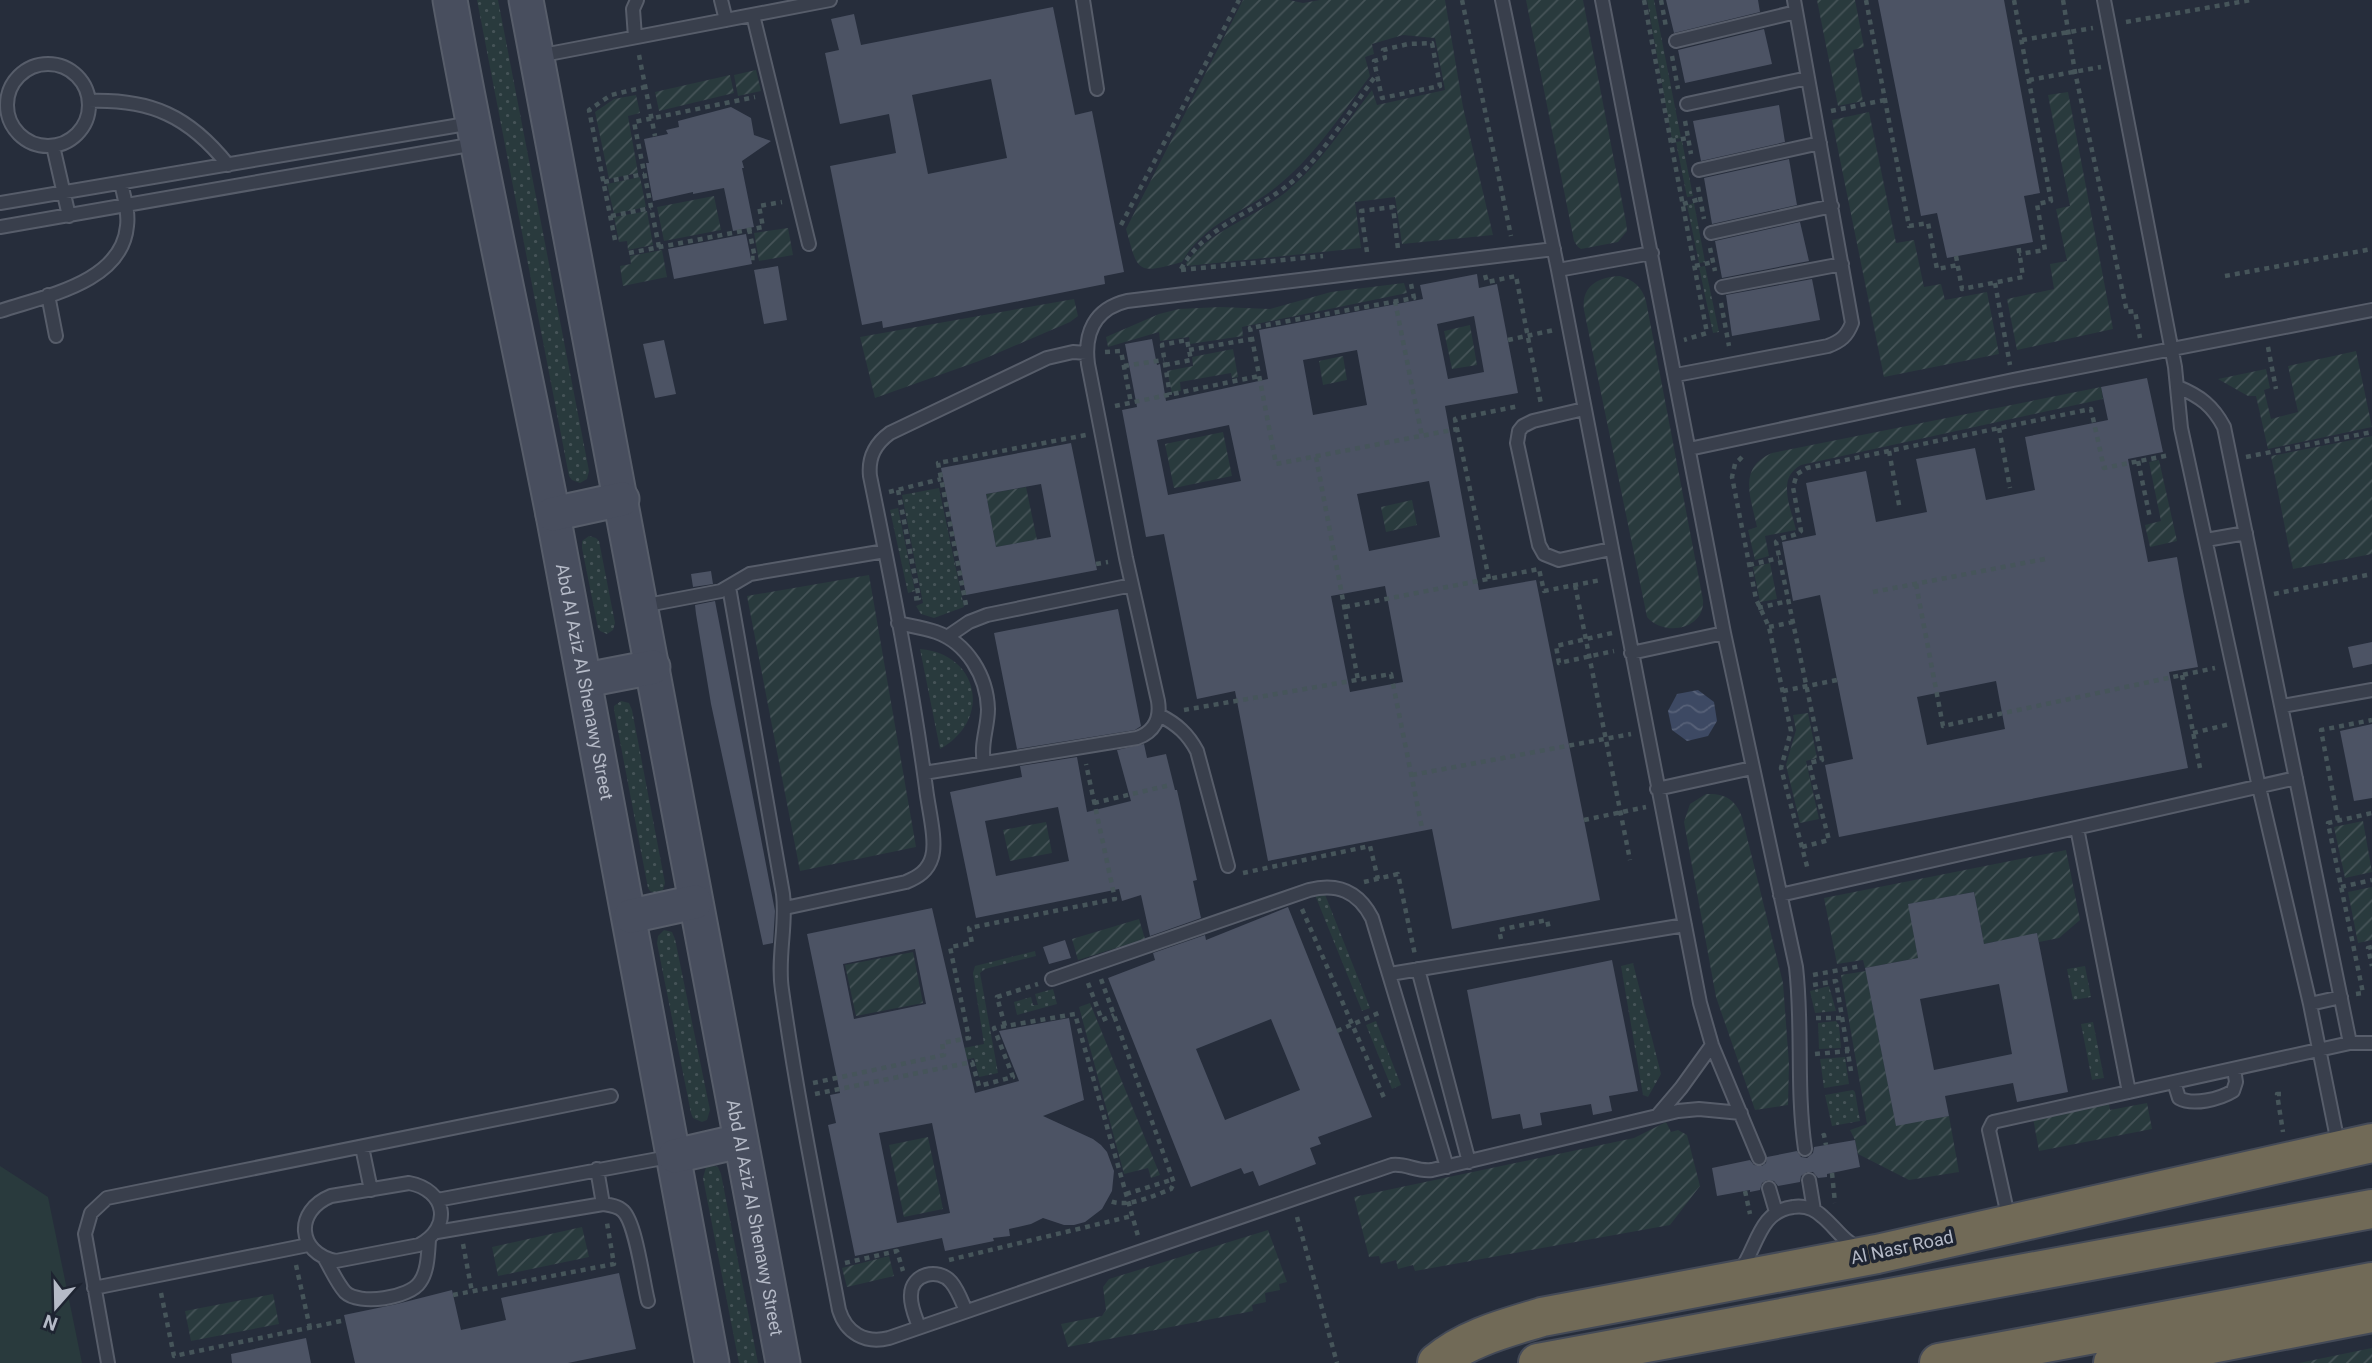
<svg xmlns="http://www.w3.org/2000/svg" width="2372" height="1363" viewBox="0 0 2372 1363" font-family="Roboto,sans-serif">
<style>
.grass{fill:url(#grass-dots)}
.park{fill:#293a3d}
.garden{fill:url(#garden-furrows)}
.water{fill:url(#water-waves)}
.building{fill:#4c5364;fill-rule:evenodd}
.lines{fill:none;stroke-linecap:round;stroke-linejoin:round}
.lane-casing{stroke:#575d6a;stroke-width:16}
.secondary-casing{stroke:#575d6a;stroke-width:37}
.highway-casing{stroke:#444a57;stroke-width:42}
.path{stroke:#46555a;stroke-width:4.5;stroke-dasharray:5 5;stroke-linecap:butt}
.lane{stroke:#393f4c;stroke-width:12}
.secondary{stroke:#484e5e;stroke-width:33}
.highway{stroke:#716a57;stroke-width:38}
.labels{text-anchor:middle;dominant-baseline:central;stroke-width:7;stroke-linejoin:round;paint-order:stroke}
.street-label{font-size:18px;fill:#b5bac7;stroke:#1e2431}
</style>
<defs>
<pattern id="grass-dots" width="8" height="8" patternUnits="userSpaceOnUse" patternTransform="scale(1.75)"><rect width="8" height="8" fill="#293a3d"/><path d="M2 2h.1M6 6h.1" fill="none" stroke="#465458" stroke-width="1.8" stroke-linecap="round"/></pattern>
<pattern id="garden-furrows" width="10" height="10" patternUnits="userSpaceOnUse" patternTransform="scale(1.75)"><rect width="10" height="10" fill="#293a3d"/><path d="M-1 1l2-2M0 10L10 0M9 11l2-2" fill="none" stroke="#465458"/></pattern>
<pattern id="water-waves" width="16" height="10" patternUnits="userSpaceOnUse" patternTransform="scale(1.75)"><rect width="16" height="10" fill="#3d4963"/><path d="M0 5q4-4 8 0t8 0" fill="none" stroke="#576178"/></pattern>
</defs>
<rect width="100%" height="100%" fill="#262d3b"/>
<path class="grass" d="M477,0H498L589,471L587,479L580,483L572,480L569,476Z
M1647,0H1654L1681,138L1672,140Z
M1682,141L1693,196L1687,197L1676,142Z
M1694,203L1705,262L1699,263L1687,205Z
M1705,266L1719,332L1713,333L1699,267Z
M939,488L964,607L934,618L921,614L916,606L923,603L902,495Z
M898,508L915,591L908,593L890,510Z
M589,536L596,538L599,541L615,623L613,630L607,634L600,631L598,628L582,548V541Z
M920,649C980,654 992,720 940,749Z
M621,701L629,703L632,710L665,883L663,890L657,894L650,891L648,888L614,710V706Z
M1324,892L1370,1008L1362,1011L1315,895Z
M664,930L672,932L675,939L710,1110L707,1120L702,1122L693,1118L691,1113L657,943L658,936Z
M1035,951L1036,956L985,969L980,973L998,1073L979,1077L974,1058L950,1064L948,1051L984,1044L973,973L975,966Z
M1633,963L1661,1074L1648,1097L1643,1095L1621,966Z
M2085,966L2091,997L2073,1000L2067,969Z
M1829,986L1836,1011L1815,1013L1810,991Z
M1053,989L1057,1004L1017,1015L1014,1002L1031,997L1033,1005H1038L1035,994Z
M1376,1021L1401,1085L1392,1089L1366,1025Z
M1836,1021L1839,1025L1841,1048L1819,1049L1818,1023Z
M2093,1022L2104,1078L2092,1080L2081,1024Z
M1845,1057L1849,1084L1824,1088L1820,1059Z
M1853,1090L1855,1092L1860,1121L1832,1126L1825,1095Z
M714,1166L718,1167L721,1174L758,1363H739L703,1178L706,1167Z"/>
<path class="park" d="M0,1166L48,1197L82,1363H0Z"/>
<path class="garden" d="M1243,0H1289L1303,3L1320,0H1445L1463,107L1493,235L1402,244L1395,197L1355,202L1361,248L1187,266L1186,263C1212,229 1253,219 1286,192C1320,164 1345,125 1372,90L1377,105L1445,90L1435,38L1403,35L1372,44L1374,54L1365,57L1370,76C1342,113 1317,153 1281,183C1247,213 1205,221 1182,262C1136,275 1138,272 1126,229Z
M1526,0H1583L1626,222L1627,231L1618,242L1581,249L1578,247L1574,241Z
M1817,0H1855L1864,47L1853,50L1863,101L1838,106Z
M756,70L761,91L738,96L734,75Z
M730,75L734,93L659,111L655,92Z
M2068,92L2113,329L2017,350L2007,299L2054,289L2050,264L2067,261L2056,209L2070,206L2048,95Z
M636,95L640,113L628,116L638,173L609,179L595,112L614,99Z
M1869,112L1896,243L1914,240L1924,287L1941,284L1945,300L1987,292L1999,354L1884,377L1832,120Z
M640,177L646,207L614,214L607,184Z
M714,196L721,230L664,241L657,207Z
M647,211L653,245L628,250L627,241L619,242L614,217Z
M788,228L793,255L759,261L754,233Z
M662,250L667,277L623,286L620,266L631,264L630,256Z
M1620,276C1634,280 1642,287 1646,301L1703,600C1705,630 1664,637 1647,617L1584,310C1581,286 1598,277 1620,276Z
M1404,283L1407,293L1242,327L1243,336L1190,344L1189,337L1160,341L1159,332L1108,347L1106,337L1159,314L1179,309L1220,307L1270,309L1331,292Z
M1074,299L1078,316L1070,322L979,361L875,398L860,337Z
M1470,325L1477,365L1452,369L1444,331Z
M1233,349L1238,377L1232,378L1231,373L1180,382L1181,391L1172,393L1167,371L1193,366L1192,357Z
M2356,351L2372,427L2268,449L2256,396H2248L2218,379L2266,369L2270,388L2264,390L2271,419L2298,412L2288,366Z
M1343,356L1347,380L1323,385L1319,361Z
M2101,387L2103,399L1801,465C1776,478 1791,508 1796,530L1765,536L1769,556L1755,560L1748,530L1757,527C1751,498 1737,468 1772,453Z
M1223,432L1232,476L1174,488L1165,444Z
M2372,436V554L2293,569L2271,456Z
M2159,460L2177,541L2150,547L2145,525L2161,521L2149,462Z
M1026,487L1037,540L996,547L986,494Z
M1412,500L1417,525L1386,532L1381,507Z
M1770,563L1777,599L1760,602L1753,567Z
M869,575L916,847L800,871L747,596Z
M1808,713L1817,758L1806,761L1819,819L1800,823L1786,765L1796,730L1793,715Z
M1706,794C1725,793 1736,800 1742,817L1783,983L1789,1064L1788,1105L1755,1110L1716,997L1684,822L1690,804Z
M2363,821L2372,872L2345,878L2334,827Z
M1046,822L1052,853L1010,861L1003,830Z
M2066,850L2080,920L2059,938L2039,942L2037,934L1984,944L1974,892L1909,904L1918,958L1865,968L1863,960L1837,964L1824,898Z
M2372,887V940L2358,943L2348,892Z
M1139,919L1145,939L1078,960L1072,939Z
M913,952L923,1003L856,1016L845,965Z
M1866,971L1896,1125L1949,1116L1959,1172L1909,1180L1858,1154L1855,1140L1850,1130L1867,1124L1841,975Z
M1090,1003L1160,1175L1151,1178L1148,1168L1124,1174L1079,1007Z
M2147,1103L2152,1129L2039,1151L2033,1118L2109,1104L2110,1110Z
M1666,1122L1671,1132L1678,1130L1687,1135L1700,1186L1670,1225L1415,1271L1413,1265L1398,1269L1396,1260L1381,1264L1379,1256L1369,1257L1354,1197L1634,1138Z
M928,1137L943,1209L904,1217L889,1145Z
M582,1227L589,1257L498,1276L492,1247Z
M1268,1230L1287,1282L1279,1284L1280,1290L1265,1293L1266,1302L1252,1305L1253,1311L1068,1347L1061,1324L1102,1316L1106,1310L1103,1287L1109,1279Z
M889,1256L894,1276L847,1287L842,1268Z
M273,1294L279,1324L191,1341L185,1311Z
M2372,1348V1363H2299Z"/>
<path class="water" d="M1698,690L1714,702L1717,721L1708,736L1687,741L1672,730L1668,711L1677,694Z"/>
<path class="building" d="M1666,0H1758L1760,12L1674,33Z
M1878,0H2004L2040,193L2024,196L2033,242L1947,258L1937,213L1921,216Z
M1053,7L1075,115L1092,111L1124,272L1104,276L1105,284L883,328L882,321L862,325L830,166L896,153L889,114L840,124L825,53L839,50L831,19L854,14L861,45ZM991,79L1007,158L928,174L912,95Z
M1764,29L1772,64L1685,83L1678,50Z
M1779,105L1785,142L1701,161L1693,121Z
M731,107L751,118L754,135L771,141L742,161L744,168H742L754,227L733,231L724,188L693,194V192L653,201L646,163H649L644,139L668,134L666,130L679,127L678,121Z
M1789,159L1797,205L1712,224L1704,178Z
M1800,222L1809,261L1722,278L1715,241Z
M746,234L752,264L674,279L668,249Z
M778,266L787,320L764,324L754,270Z
M1477,274L1479,288L1497,284L1518,393L1445,406L1479,590L1536,580L1600,900L1452,929L1432,829L1268,861L1235,691L1197,699L1164,534L1146,537L1122,410L1137,407L1125,344L1152,339L1157,365L1160,364L1166,401L1268,379L1259,330L1423,299L1420,285ZM1474,316L1484,372L1448,379L1437,324ZM1357,350L1367,405L1313,415L1303,360ZM1229,425L1241,481L1168,495L1157,440ZM1429,481L1440,537L1369,551L1357,494ZM1385,586L1403,682L1350,692L1331,596Z
M1812,279L1820,320L1732,336L1726,295Z
M664,340L676,394L655,398L643,344Z
M2147,378L2163,452L2128,459L2148,562L2177,557L2183,591L2198,667L2169,672L2188,768L1839,837L1825,765L1853,759L1820,595L1793,601L1782,542L1816,535L1806,483L1866,471L1876,522L1927,512L1916,459L1975,448L1986,500L2035,490L2025,437L2108,420L2101,387ZM1996,681L2005,729L1927,745L1917,697Z
M1071,443L1097,570L966,595L941,468ZM1041,484L1051,537L996,547L986,494Z
M711,571L713,584L693,587L691,574Z
M715,601L775,911L773,943L763,945L711,704L696,614L695,605Z
M1118,609L1141,726L1135,730L1017,749L994,633Z
M2372,642V664L2353,668L2348,647Z
M2372,724V798L2354,801L2340,731Z
M1144,744L1147,758L1166,754L1175,790H1177L1197,880L1193,881L1201,918L1150,936L1141,895L1122,901L1119,889L976,918L950,792L1022,777L1020,766L1077,757L1087,812L1131,801L1117,750ZM1058,807L1069,861L996,876L985,821Z
M1974,892L1984,944L2037,933L2068,1092L2017,1102L2013,1083L1945,1096L1949,1116L1896,1126L1865,968L1918,958L1908,904ZM1999,984L2012,1054L1934,1070L1920,999Z
M1288,907L1372,1117L1318,1137L1321,1144L1310,1148L1316,1164L1259,1186L1253,1171L1244,1174L1241,1168L1191,1187L1108,978L1155,960L1153,953L1205,935L1206,940ZM1271,1019L1300,1090L1225,1120L1196,1049Z
M932,908L975,1093L1019,1081L999,1031L1069,1018L1084,1100L1043,1116L1093,1139L1101,1145L1107,1152L1114,1171L1112,1191L1102,1209L1085,1222L1074,1225H1064L1043,1218L1031,1224L1009,1229L1010,1236L993,1238L994,1241L945,1251L942,1238L855,1256L828,1125L836,1123L830,1095L840,1093L807,934ZM915,949L926,1004L854,1019L843,964ZM932,1123L950,1213L897,1223L879,1133Z
M1065,940L1071,958L1049,964L1043,947Z
M1612,960L1638,1091L1609,1096L1612,1111L1593,1115L1591,1104L1540,1113L1542,1125L1523,1129L1520,1114L1492,1119L1467,990Z
M1855,1140L1860,1167L1827,1174V1177L1818,1178L1813,1172H1807L1801,1176L1800,1182L1778,1186L1774,1181L1767,1180L1762,1183L1760,1190L1750,1192V1190L1717,1196L1712,1168L1750,1160L1754,1165L1762,1166L1766,1163L1767,1157L1797,1151L1801,1157L1807,1158L1813,1153L1814,1147Z
M619,1273L636,1349L568,1363H355L344,1315L397,1304L452,1290L461,1330L506,1320L501,1298Z
M306,1338L311,1363H232L231,1354Z"/>
<g class="lines">
<defs>
<path id="lane" d="M721,0L726,20
M1083,0L1097,89
M1502,0L1558,270L1700,1003L1712,1045L1759,1158
M1602,0L1724,633L1796,967C1803,1027 1796,1088 1805,1149
M2104,0L2175,367L2181,428L2259,787L2310,1004L2339,1148
M753,15L809,244
M635,37L633,9L637,0
M1676,41L1796,12
M538,56L830,0
M7 105a41 41 0 1 1 82 0a41 41 0 1 1-82 0Z
M89,101C151,99 189,116 228,165
M1687,104L1808,78
M53,146L69,216
M1699,170L1820,143
M0,203L472,123
M0,227L475,144
M1711,233L1832,206
M1558,270L1652,253
M1722,287L1842,264
M48,295L56,336
M0,311C44,296 122,283 127,226C129,212 124,197 121,183
M1676,375L1828,346C1841,341 1847,336 1852,323L1794,0
M2178,387C2200,396 2213,406 2224,427L2350,1043
M1584,409L1533,421L1523,426L1519,431L1517,443L1539,545L1544,554L1559,560L1611,549
M1689,449L2013,380L2372,310
M2206,540L2246,533
M729,587L783,894C787,926 777,957 782,990C797,1097 819,1204 839,1310C846,1333 865,1344 889,1338L1392,1165C1406,1163 1417,1172 1432,1170L1678,1111L1699,1109L1741,1113
M642,606L721,591L750,574L885,551
M898,623C911,626 924,628 936,632C967,643 987,676 988,709C988,728 980,744 984,763
M947,637L969,622L987,615L1132,585
M1631,653L1724,633
M2282,706L2372,690
M1159,715C1177,724 1188,734 1197,751L1228,866
M924,773L1137,738C1154,732 1161,719 1158,701L1126,558L1088,364C1084,333 1094,309 1127,301L1554,249
M1657,789L1752,768
M2077,828L2129,1092
M1780,895L2296,778
M785,908L906,882C918,877 928,871 932,857C937,840 928,807 926,788C912,684 891,579 870,476C868,457 875,444 890,433L1047,358L1073,352L1087,353
M1418,969L1469,1162
M1390,974L1685,925
M1052,979L1309,890C1337,883 1358,891 1372,918L1447,1167
M2310,1004L2341,997
M2174,1082L2179,1098C2193,1106 2220,1099 2233,1091L2236,1082L2234,1069
M1658,1115L1681,1088L1712,1045
M362,1147L371,1190
M597,1169L603,1204
M1809,1180L1814,1210
M409,1183C446,1190 453,1227 419,1245L336,1261C297,1253 294,1211 331,1196Z
M1769,1188L1776,1212
M437,1200L674,1156
M2009,1220L1989,1130L1993,1122L2350,1043H2372
M437,1232L603,1204C610,1205 618,1206 623,1211C636,1223 643,1282 648,1301
M325,1259C331,1269 337,1283 345,1292C359,1306 410,1298 420,1282C428,1271 428,1253 429,1240
M1740,1271C1757,1248 1759,1211 1793,1207C1804,1205 1815,1209 1823,1217C1836,1228 1843,1241 1860,1249
M94,1288L308,1245
M919,1327C916,1318 910,1306 911,1295C911,1274 938,1267 951,1282C958,1290 962,1302 966,1311
M108,1363L85,1234L91,1213L107,1198L611,1096"/>
<g id="secondary">
<path id="s1" d="M450,0C481,174 520,346 554,520C609,800 661,1081 712,1363"/>
<path id="s2" d="M526,0L783,1363"/>
<path d="M553,514L622,499"/>
<path d="M586,680L653,667"/>
<path d="M631,916L695,902"/>
<path d="M675,1156L740,1141"/>
</g>
<path id="highway" d="M1437,1363C1466,1338 1506,1328 1542,1317L1877,1254L2372,1143
M1538,1363L2372,1209
M1939,1363L2372,1282
M2113,1363L2372,1313"/>
</defs>
<use href="#lane" class="lane-casing"/>
<use href="#secondary" class="secondary-casing"/>
<use href="#highway" class="highway-casing"/>
<path class="path" d="M1462,0L1511,236
M1644,0L1707,333L1684,340
M1661,0L1666,27
M1866,0L1909,226L1928,223L1937,269L1958,265
M2014,0L2051,201L2037,204L2045,250L2019,254
M2063,0L2075,72L2127,312L2135,311L2140,338
M2126,22L2251,0
M2022,40L2093,28
M1432,43L1440,86L1382,98L1374,61L1385,58L1383,50L1408,44Z
M639,55L655,136
M1672,56L1678,89
M2029,80L2101,67
M1831,111L1885,100
M1685,121L1691,154
M1671,141L1688,138
M604,182L644,174
M1698,187L1704,219
M1683,204L1700,199
M611,216L651,208
M1121,225L1239,0
M749,229L755,258H751
M615,240L589,110L611,95L645,87
M659,247L634,122L755,97
M1710,248L1715,271
M1367,252L1361,211L1393,207L1398,249
M629,253L763,227L759,206L782,202
M1956,256L1962,289L2023,277L2018,244
M1695,266L1713,262
M1181,269C1205,225 1257,212 1294,180C1323,155 1353,106 1377,74
M1181,270L1323,256
M1485,275L1487,282L1516,276L1541,404
M2225,276L2372,249
M1995,283L2010,365
M1411,284L1414,298L1250,328L1276,464L1457,429
M1395,301L1422,436
M1721,303L1729,346
M1508,340L1554,330
M2268,347L2276,389
M1189,350L1252,339
M1105,352L1121,351L1131,403
M1165,365L1191,360L1187,340L1162,345L1170,395
M1124,366L1164,360
M1115,406L1259,376
M1999,428L2010,488
M1889,451L1900,510
M1316,457L1358,680
M1742,457L1735,464L1732,477L1756,599L1769,627L1791,731L1781,768L1808,870
M2246,457L2372,432
M2138,461L2150,518
M898,490L919,598L911,599
M889,492L941,479
M1096,564L1108,562
M1749,565L1779,558
M1489,579L1455,419L1519,406
M1916,584L1943,726L2215,668
M1575,585L1630,860
M1873,592L2045,559
M2274,594L2372,574
M966,605L938,463L1086,435
M1345,607L1539,569L1544,591L1601,580
M1758,608L1788,601
M1769,627L1793,622
M1612,633L1556,646L1559,663L1614,651
M2182,675L2200,768
M1783,691L1837,680
M1184,710L1391,674L1422,828
M2193,733L2230,724
M1412,775L1631,734
M1094,803L1170,785
M1584,820L1646,807
M2338,820L2321,730L2372,720
M1802,847L1829,840L1809,763L1822,760L1776,542C1782,535 1794,538 1801,531L1793,487L1797,474L1807,468L2091,409L2104,468L2170,455
M1243,873L1370,846L1378,879
M1364,882L1398,874L1415,955
M2341,887L2372,880
M1302,909L1385,1100
M1501,939L1499,930L1547,920L1549,929
M2372,947L2368,948L2372,966
M1813,975L1861,966
M1101,979L1174,1183L1171,1189C1153,1196 1126,1209 1108,1200
M1088,983L1102,1020L1114,1015
M1813,985L1836,981L1851,1071
M2356,994L2363,993L2328,823L2372,813
M1816,1018H1843
M1005,1026L997,997L1038,984
M1337,1031L1381,1012
M1815,1054L1849,1051
M813,1083L944,1055L942,1043L969,1038L950,947L972,943L969,928L1115,899L1086,764
M815,1094L972,1062L979,1086L1013,1077L994,1028L1075,1014L1138,1236
M2281,1094H2277L2283,1132
M1822,1136L1824,1135L1826,1145
M1832,1173L1835,1203
M1745,1191L1750,1214
M1126,1194L1174,1179
M1297,1217L1337,1363
M463,1244L472,1292
M949,1260L1132,1216
M845,1263L897,1251L903,1271
M296,1265L310,1328
M161,1293L174,1356L346,1320
M453,1295L614,1264L607,1223"/>
<use href="#lane" class="lane"/>
<use href="#secondary" class="secondary"/>
<use href="#highway" class="highway"/>
</g>
<g class="labels">
<g class="street-label">
<text stroke="none"><textPath href="#s1" startOffset="695">Abd Al Aziz Al Shenawy Street</textPath></text>
<text stroke="none"><textPath href="#s2" startOffset="1239">Abd Al Aziz Al Shenawy Street</textPath></text>
<text transform="translate(1902 1247) rotate(-12)">Al Nasr Road</text>
</g>
</g>
<g transform="translate(56 1307) rotate(200)" stroke="#1e2431" stroke-width="5" paint-order="stroke">
<path d="M0-5L12 26L0 18L-12 26Z" fill="#b5bac7"/>
<text y="-10" font-size="19" font-weight="bold" text-anchor="middle" fill="#b5bac7">N</text>
</g>
</svg>
